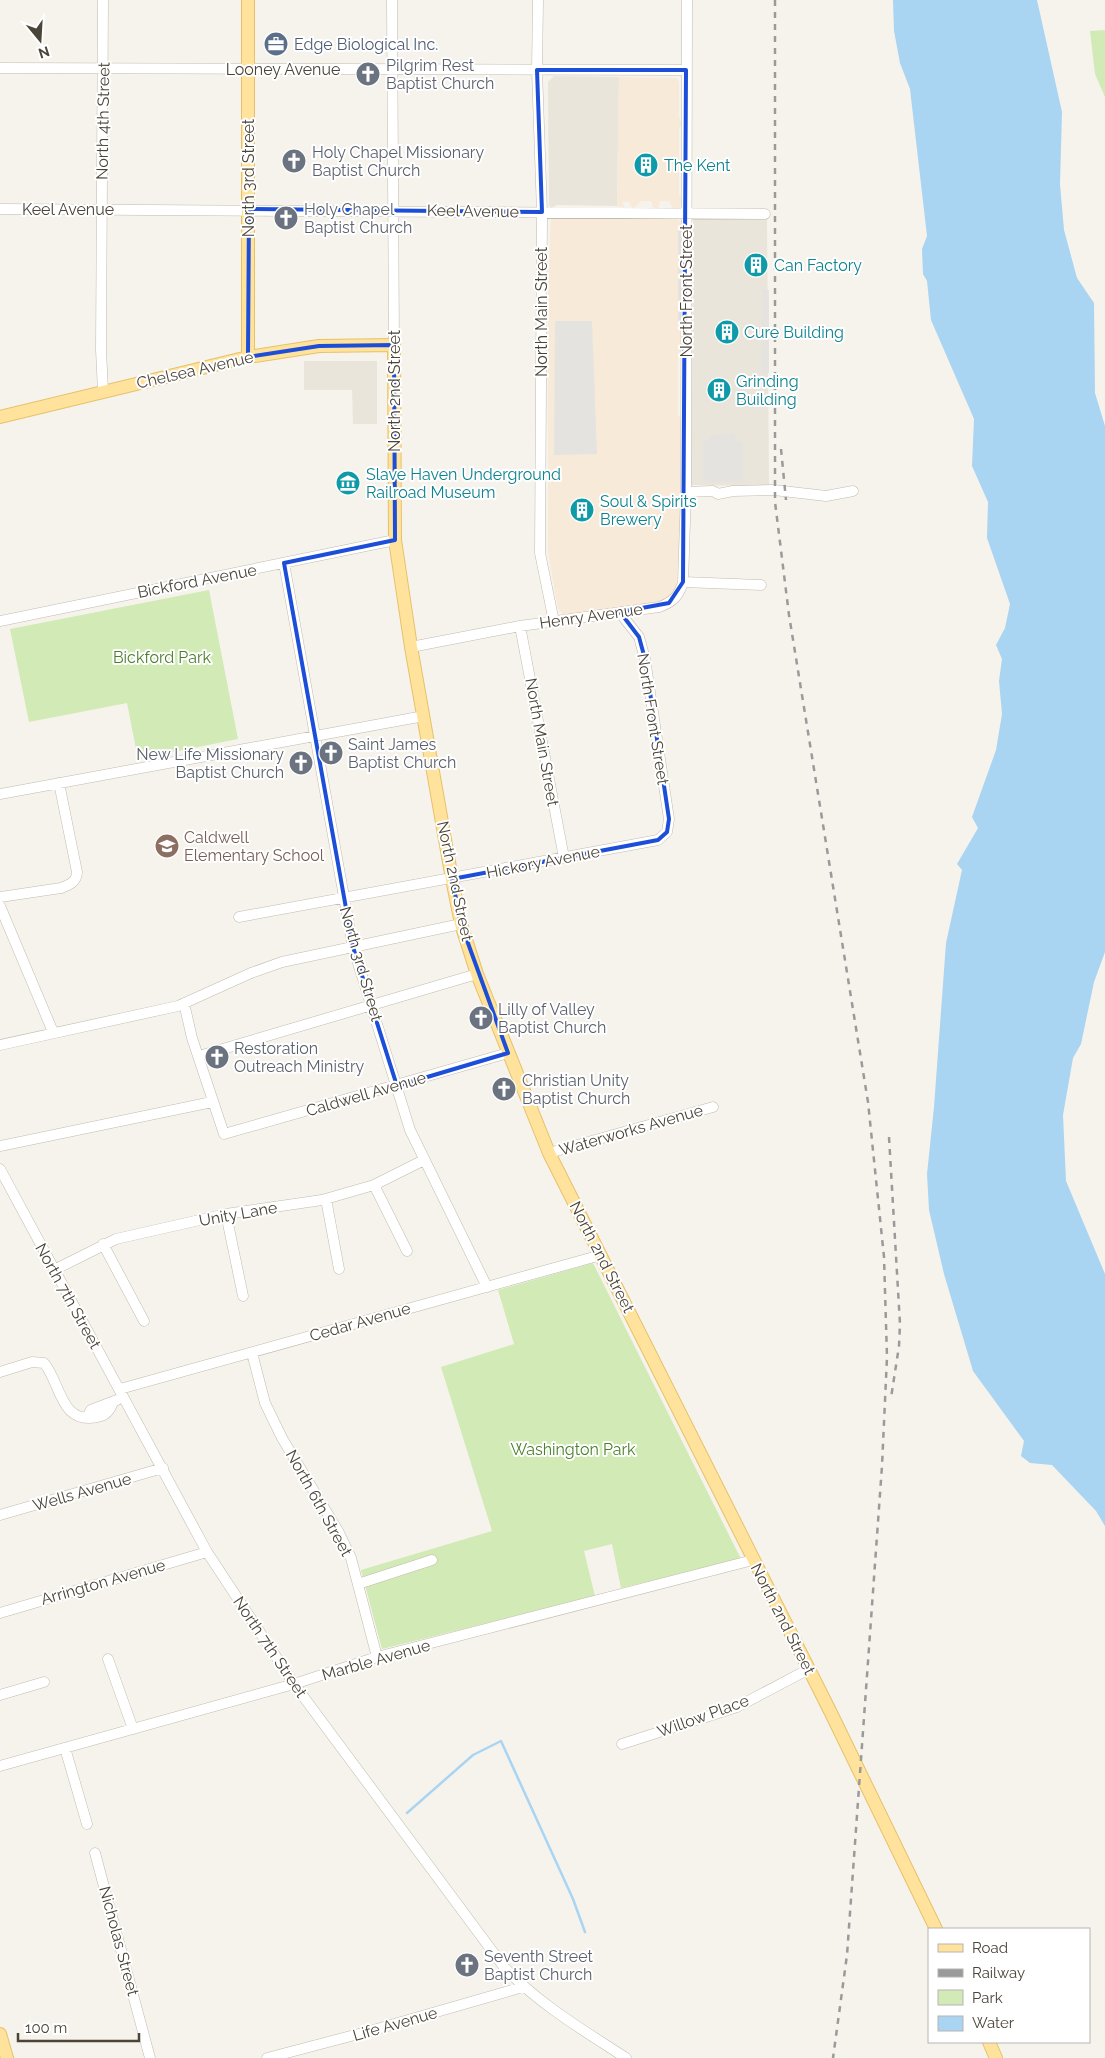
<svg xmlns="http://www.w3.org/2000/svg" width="1105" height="2058" viewBox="0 0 1105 2058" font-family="Raleway,sans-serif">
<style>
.residential{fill:#eae5da}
.commercial{fill:#f7ead8}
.green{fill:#d2eab5}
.parking{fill:#e5e3e0}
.water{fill:#a9d4f2}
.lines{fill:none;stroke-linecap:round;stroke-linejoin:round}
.stream{stroke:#a9d4f2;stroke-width:2.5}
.minor-casing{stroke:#c2bbae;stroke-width:11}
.major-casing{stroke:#e6c16a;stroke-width:14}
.minor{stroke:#fff;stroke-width:10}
.major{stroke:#ffe39c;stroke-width:12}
.rail{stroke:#9a9a9a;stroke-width:2.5;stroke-dasharray:6 6;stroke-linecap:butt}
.marked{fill:none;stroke:#1d4ed8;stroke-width:4;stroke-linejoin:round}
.labels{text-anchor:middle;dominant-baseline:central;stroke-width:4;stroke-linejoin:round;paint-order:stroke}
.service-label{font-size:16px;fill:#4e5e75;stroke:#fff;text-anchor:start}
.worship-label{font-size:16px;fill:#5b616d;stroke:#fff;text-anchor:start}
.street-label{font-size:16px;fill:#4b4439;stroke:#fff}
.culture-label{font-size:16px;fill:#0d838f;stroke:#fff;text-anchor:start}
.park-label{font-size:16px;fill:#4a7f2a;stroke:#fff}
.education-label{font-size:16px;fill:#785e54;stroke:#fff;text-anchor:start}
</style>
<rect width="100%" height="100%" fill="#f6f3ec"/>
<path class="residential" d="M554,76L619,77L617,206L557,205L551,208L549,205L548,82Z
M767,217L769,486L691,485L693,221L696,218Z
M304,361H377V424H353L352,390H304Z"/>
<path class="commercial" d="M619,77L677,78L679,83V117L682,124L679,129V195L682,197L680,209H673L669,201H660L658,209L653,207L651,201H641L633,209L629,202H622L625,208L617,206Z
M551,216L677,218L682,224L678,231V324L681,328V353L678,357V415L681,419L680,535L676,586L672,594L662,601L575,615H565L558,609L548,552V292Z"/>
<path class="green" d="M1105,30V97L1095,74L1090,31Z
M209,590L238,739L138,759L127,703L29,722L10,629Z
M593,1263L741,1559L621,1588L612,1544L584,1551L595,1596L382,1649L361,1570L492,1531L441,1367L514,1344L498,1290Z"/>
<path class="parking" d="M681,228V328L678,324V231Z
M762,290H769V373H761Z
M555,321H592L597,454L554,455Z
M735,434L736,442H743V482H706L703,478V441L709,440V435Z"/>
<path class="water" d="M893,0H1037L1062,112L1060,184L1064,230L1077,278L1094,303L1095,393L1105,426V952L1094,982L1081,1044L1073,1058L1063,1115L1066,1181L1105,1274V1526L1096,1511L1052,1465L1030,1463L1021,1456L1024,1441L973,1371L944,1274L929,1210L927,1174L934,1107L946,943L962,870L957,864L978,828L972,817L996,750L1002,714L999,681L1002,659L996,645L1005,628L1010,604L987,538L988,502L972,466L974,419L931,320L927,281L923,274L922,249L927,236L910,89L900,63L894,31Z"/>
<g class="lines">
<path class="stream" d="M407,1813L473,1755L501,1741L573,1899L585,1932"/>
<defs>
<path id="minor" d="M392,0L394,345
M538,0L537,70L542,212L540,553L554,622
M0,68L686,70
M0,209L765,214
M103,391L101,350L103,0
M686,492L713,491L718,494L733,491L774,490L826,496L853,491
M284,563L353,947L410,1130L487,1287
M683,582L761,585
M0,621L395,540
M520,626L564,858
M411,647L520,626L659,607C673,602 679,596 683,582L686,492L687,0
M0,794L424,716
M0,897L61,888C69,885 77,882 77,872L59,783
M0,906L53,1032
M239,917L658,840L667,832L669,819L645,659L639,637L624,618L623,612
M184,1003L192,1038L224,1134L508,1053
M0,1045L178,1006L251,973L282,962L461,924
M199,1056L477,974
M0,1146L212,1102
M549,1153L713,1107
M0,1169L207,1552L294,1684L504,1967C539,2004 583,2030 626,2058
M374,1185L407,1251
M326,1199L339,1269
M226,1214L243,1296
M103,1244L144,1321
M54,1270L116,1239L226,1214L322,1200L374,1185L424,1160
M252,1353L265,1403L282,1438L338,1531L351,1558L377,1657
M0,1372L32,1362L44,1363C61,1383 60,1425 97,1417C106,1416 110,1411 113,1402
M120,1389L601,1255
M87,1417L91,1410L117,1400
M0,1515L163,1468
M358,1584L432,1560
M0,1613L207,1552
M108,1659L133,1729
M0,1695L44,1682
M622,1744L737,1707L809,1669
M65,1748L87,1824
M0,1766L294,1684L377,1657L753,1560
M95,1853L150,2058
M267,2058L370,2031L523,1987"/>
<path id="major" d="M248,0V357
M0,417L248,357L319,346L394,345L395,540L411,647L452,879L461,924L477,974L549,1153L830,1711L936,1929
M0,2034L7,2058
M989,2042L996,2058"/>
</defs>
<use href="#minor" class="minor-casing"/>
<use href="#major" class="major-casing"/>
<use href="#minor" class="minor"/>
<use href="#major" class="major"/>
<path class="rail" d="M775,0V502L789,615L868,1102L884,1257L887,1357L882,1466L847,1955L833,2058
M781,449L786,500
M889,1137L900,1324L899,1346L891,1398"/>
</g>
<path class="marked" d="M537,70H686L683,582L669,603L620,612L639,637L645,659L669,819L667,832L658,840L452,879L461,924L508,1053L397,1086L353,947L284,563L395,540L394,345L319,346L248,357L249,209L542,212Z"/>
<defs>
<symbol id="office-disc" viewBox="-11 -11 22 22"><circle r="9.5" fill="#5c6f8a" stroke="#fff"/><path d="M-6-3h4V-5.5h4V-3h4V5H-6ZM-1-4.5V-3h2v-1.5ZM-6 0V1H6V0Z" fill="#fff"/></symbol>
<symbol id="church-disc" viewBox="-11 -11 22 22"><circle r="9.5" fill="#6b7280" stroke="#fff"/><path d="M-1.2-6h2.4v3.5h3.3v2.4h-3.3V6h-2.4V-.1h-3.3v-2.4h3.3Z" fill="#fff"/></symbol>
<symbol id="building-disc" viewBox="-11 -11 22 22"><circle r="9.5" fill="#0f9aa8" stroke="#fff"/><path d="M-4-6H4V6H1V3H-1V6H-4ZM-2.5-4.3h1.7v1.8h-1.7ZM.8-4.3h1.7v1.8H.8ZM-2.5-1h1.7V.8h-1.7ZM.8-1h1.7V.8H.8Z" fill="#fff"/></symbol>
<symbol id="museum-disc" viewBox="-11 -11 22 22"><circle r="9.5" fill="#0f9aa8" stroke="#fff"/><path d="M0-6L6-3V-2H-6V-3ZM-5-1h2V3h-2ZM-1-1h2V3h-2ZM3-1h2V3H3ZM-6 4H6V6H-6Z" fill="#fff"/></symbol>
<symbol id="school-disc" viewBox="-11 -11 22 22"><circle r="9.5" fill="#8d6e63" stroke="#fff"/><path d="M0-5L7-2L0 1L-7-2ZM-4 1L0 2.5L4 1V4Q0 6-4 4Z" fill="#fff"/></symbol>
</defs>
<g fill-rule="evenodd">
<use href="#office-disc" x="262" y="30" width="28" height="28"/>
<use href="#church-disc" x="354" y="60" width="28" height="28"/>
<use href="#church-disc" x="280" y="147" width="28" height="28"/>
<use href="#building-disc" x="632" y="151" width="28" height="28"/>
<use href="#church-disc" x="272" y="204" width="28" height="28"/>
<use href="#building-disc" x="742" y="251" width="28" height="28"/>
<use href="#building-disc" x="713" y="318" width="28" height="28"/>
<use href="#building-disc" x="705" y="376" width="28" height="28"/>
<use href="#museum-disc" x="334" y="469" width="28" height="28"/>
<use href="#building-disc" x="568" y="496" width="28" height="28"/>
<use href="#church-disc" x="317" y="739" width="28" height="28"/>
<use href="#church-disc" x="287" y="749" width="28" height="28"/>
<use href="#school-disc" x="153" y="832" width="28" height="28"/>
<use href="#church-disc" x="467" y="1004" width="28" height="28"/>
<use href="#church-disc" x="203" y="1043" width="28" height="28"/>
<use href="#church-disc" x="490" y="1075" width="28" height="28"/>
<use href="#church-disc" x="453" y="1951" width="28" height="28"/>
</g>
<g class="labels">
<g class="service-label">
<text x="294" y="44">Edge Biological Inc.</text>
</g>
<g class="worship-label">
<text x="386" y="65">Pilgrim Rest<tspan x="386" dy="18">Baptist Church</tspan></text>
<text x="312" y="152">Holy Chapel Missionary<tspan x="312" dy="18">Baptist Church</tspan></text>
<text x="304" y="209">Holy Chapel<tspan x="304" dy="18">Baptist Church</tspan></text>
<text x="348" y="744">Saint James<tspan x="348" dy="18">Baptist Church</tspan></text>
<text x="284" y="754" text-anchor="end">New Life Missionary<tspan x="284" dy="18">Baptist Church</tspan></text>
<text x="498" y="1009">Lilly of Valley<tspan x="498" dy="18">Baptist Church</tspan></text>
<text x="234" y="1048">Restoration<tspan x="234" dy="18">Outreach Ministry</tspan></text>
<text x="522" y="1080">Christian Unity<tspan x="522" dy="18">Baptist Church</tspan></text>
<text x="484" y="1956">Seventh Street<tspan x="484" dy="18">Baptist Church</tspan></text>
</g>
<g class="street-label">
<text x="283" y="69">Looney Avenue</text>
<text transform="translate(103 121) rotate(-89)">North 4th Street</text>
<text transform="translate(248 178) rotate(-90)">North 3rd Street</text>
<text x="68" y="209">Keel Avenue</text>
<text transform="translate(473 211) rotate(1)">Keel Avenue</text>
<text transform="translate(686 291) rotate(-90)">North Front Street</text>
<text transform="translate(541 312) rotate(-90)">North Main Street</text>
<text transform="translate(195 370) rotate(-13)">Chelsea Avenue</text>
<text transform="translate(394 391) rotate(-90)">North 2nd Street</text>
<text transform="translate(197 581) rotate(-11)">Bickford Avenue</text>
<text transform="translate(591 616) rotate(-8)">Henry Avenue</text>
<text transform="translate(653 719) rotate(81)">North Front Street</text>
<text transform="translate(542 742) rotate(80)">North Main Street</text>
<text transform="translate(543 862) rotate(-11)">Hickory Avenue</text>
<text transform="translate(455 881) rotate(78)">North 2nd Street</text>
<text transform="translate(361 964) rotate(74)">North 3rd Street</text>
<text transform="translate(366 1094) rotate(-16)">Caldwell Avenue</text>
<text transform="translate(631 1130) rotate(-16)">Waterworks Avenue</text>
<text transform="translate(238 1214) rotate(-10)">Unity Lane</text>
<text transform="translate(602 1257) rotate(63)">North 2nd Street</text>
<text transform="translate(68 1296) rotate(61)">North 7th Street</text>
<text transform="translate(360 1322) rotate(-16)">Cedar Avenue</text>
<text transform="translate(82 1492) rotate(-16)">Wells Avenue</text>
<text transform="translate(319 1503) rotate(61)">North 6th Street</text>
<text transform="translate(103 1582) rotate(-16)">Arrington Avenue</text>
<text transform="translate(783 1619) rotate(63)">North 2nd Street</text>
<text transform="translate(270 1647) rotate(56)">North 7th Street</text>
<text transform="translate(376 1660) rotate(-16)">Marble Avenue</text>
<text transform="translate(703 1716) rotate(-20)">Willow Place</text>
<text transform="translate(119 1941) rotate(75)">Nicholas Street</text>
<text transform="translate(395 2024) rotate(-16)">Life Avenue</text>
</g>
<g class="culture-label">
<text x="664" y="165">The Kent</text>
<text x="774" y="265">Can Factory</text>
<text x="744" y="332">Cure Building</text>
<text x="736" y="381">Grinding<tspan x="736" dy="18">Building</tspan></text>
<text x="366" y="474">Slave Haven Underground<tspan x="366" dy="18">Railroad Museum</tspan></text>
<text x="600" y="501">Soul &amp; Spirits<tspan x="600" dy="18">Brewery</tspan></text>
</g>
<g class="park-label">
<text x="162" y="657">Bickford Park</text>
<text x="573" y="1449">Washington Park</text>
</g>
<g class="education-label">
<text x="184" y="837">Caldwell<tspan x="184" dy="18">Elementary School</tspan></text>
</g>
</g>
<rect x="928" y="1928" width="162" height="115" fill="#ffffff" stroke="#b7b4b0"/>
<rect x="938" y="1944" width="25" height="8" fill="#ffe39c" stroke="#b7b4b0"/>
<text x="972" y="1953" font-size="15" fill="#4b4439">Road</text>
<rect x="938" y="1969" width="25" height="8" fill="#9a9a9a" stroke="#b7b4b0"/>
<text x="972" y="1978" font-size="15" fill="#4b4439">Railway</text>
<rect x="938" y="1990" width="25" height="15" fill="#d2eab5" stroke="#b7b4b0"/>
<text x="972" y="2003" font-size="15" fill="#4b4439">Park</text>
<rect x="938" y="2016" width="25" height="15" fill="#a9d4f2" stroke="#b7b4b0"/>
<text x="972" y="2028" font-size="15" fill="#4b4439">Water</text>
<g transform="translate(40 40) rotate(162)" stroke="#ffffff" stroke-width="4" paint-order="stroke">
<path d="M0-4L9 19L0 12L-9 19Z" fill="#4b4439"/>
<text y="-8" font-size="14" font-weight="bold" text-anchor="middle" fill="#4b4439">N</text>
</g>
<path d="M18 2033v8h121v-8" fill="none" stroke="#4b4439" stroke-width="2.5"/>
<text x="25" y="2033" font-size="15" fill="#4b4439" stroke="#ffffff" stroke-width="4" paint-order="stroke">100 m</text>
</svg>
